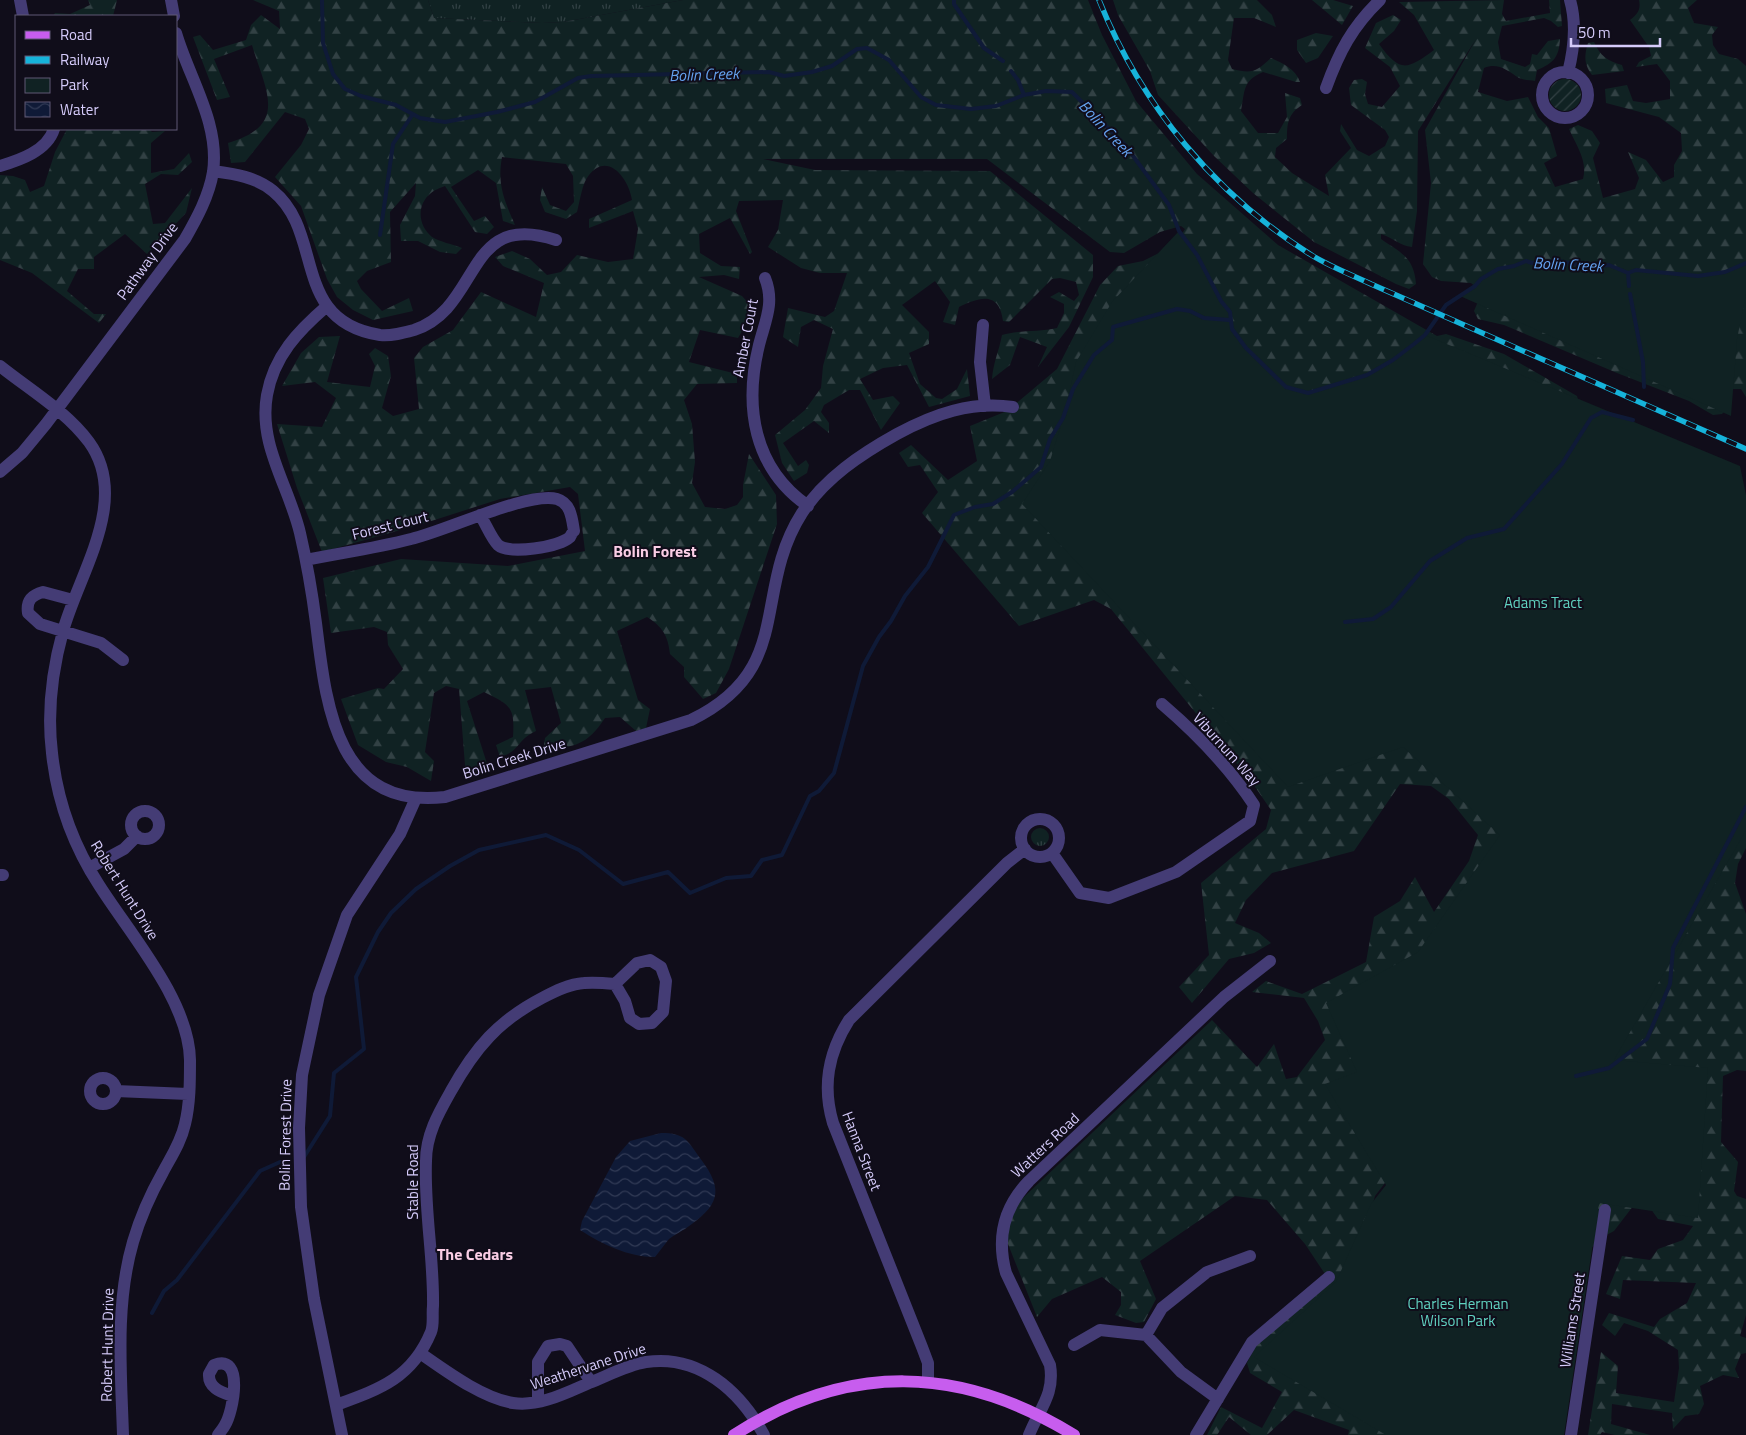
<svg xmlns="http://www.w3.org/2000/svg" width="1746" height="1435" viewBox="0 0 1746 1435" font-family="'Titillium Web',sans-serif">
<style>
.grass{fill:url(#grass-tufts)}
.forest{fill:url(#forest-firs)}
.park{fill:#102223}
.garden{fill:url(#garden-furrows)}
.water{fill:url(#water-waves)}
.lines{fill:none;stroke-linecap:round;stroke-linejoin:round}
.stream{stroke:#0f1a37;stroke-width:4}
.minor{stroke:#443c75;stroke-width:12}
.major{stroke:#c75dee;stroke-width:12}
.rail-casing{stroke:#16b3da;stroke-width:5.5}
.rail{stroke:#100d1a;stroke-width:4;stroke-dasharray:11;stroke-linecap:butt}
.labels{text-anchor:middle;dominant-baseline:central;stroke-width:4;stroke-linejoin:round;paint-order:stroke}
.street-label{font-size:15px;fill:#d5cbfa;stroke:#100d1a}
.park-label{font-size:15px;fill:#60d1c0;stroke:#100d1a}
.water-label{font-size:16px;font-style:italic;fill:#64a1ef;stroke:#100d1a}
.neighbourhood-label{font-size:16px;font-weight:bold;fill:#facde5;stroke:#100d1a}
</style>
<defs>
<pattern id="grass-tufts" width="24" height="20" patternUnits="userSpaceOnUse" patternTransform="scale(1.25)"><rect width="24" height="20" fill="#102223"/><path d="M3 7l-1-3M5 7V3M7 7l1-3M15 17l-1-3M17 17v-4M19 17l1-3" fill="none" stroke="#324144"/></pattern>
<pattern id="forest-firs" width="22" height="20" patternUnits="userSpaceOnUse" patternTransform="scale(1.25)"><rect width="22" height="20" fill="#102223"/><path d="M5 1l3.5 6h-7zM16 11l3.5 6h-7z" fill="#324144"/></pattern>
<pattern id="garden-furrows" width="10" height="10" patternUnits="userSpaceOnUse" patternTransform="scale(1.25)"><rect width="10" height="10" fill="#102223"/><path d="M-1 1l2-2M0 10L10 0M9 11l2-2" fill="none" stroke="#324144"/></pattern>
<pattern id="water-waves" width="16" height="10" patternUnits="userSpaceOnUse" patternTransform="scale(1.25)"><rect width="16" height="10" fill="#0f1a37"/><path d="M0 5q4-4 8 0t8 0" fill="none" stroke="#313a55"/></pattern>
</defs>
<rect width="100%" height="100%" fill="#100d1a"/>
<path class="grass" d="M428,0H683L563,22L542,23L434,18Z
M1031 837a9 9 0 1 1 18 0a9 9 0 1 1-18 0Z"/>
<path class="forest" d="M88,0H117L113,16H53L55,13L70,14L90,5Z
M253,0H428L434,18L542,23L563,22L683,0H1088L1102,35L1136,101L1197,174L1278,245L1437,336L1446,334L1504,354L1577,396L1581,411L1746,512V848L1738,864L1735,883L1746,914V1071L1737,1070L1723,1076L1721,1142L1738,1162L1734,1191L1737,1196L1746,1199V1315L1740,1336L1746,1338V1353L1741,1354L1735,1369L1739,1378L1723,1375L1700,1386L1704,1404L1699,1414L1685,1416L1673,1429L1672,1413L1612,1404L1611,1424L1650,1435H1615L1602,1432L1600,1435H1588L1601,1352L1618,1366L1616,1393L1674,1402L1679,1368L1678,1350L1648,1331L1624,1323L1615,1336L1602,1325L1609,1313L1654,1327L1660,1319L1687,1303L1696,1283L1623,1280L1620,1299L1606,1294L1622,1256L1650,1260L1658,1249L1683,1240L1693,1226L1658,1219L1648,1205L1637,1201L1614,1231L1597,1240L1593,1247L1394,1171L1375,1196L1371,1210L1457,1435H1348L1349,1430L1294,1410L1267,1435H1251L1229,1417L1217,1435H1207L1221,1407L1262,1428L1282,1392L1250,1373L1247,1363L1257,1343L1327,1277L1305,1244L1267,1200L1235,1196L1140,1261L1156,1299L1144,1322L1136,1323L1115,1315L1121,1305V1292L1102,1277L1052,1299L1037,1317L1006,1239L1009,1211L1212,1020L1257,1067L1274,1044L1286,1079L1297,1077L1325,1040L1318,1021L1304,998L1252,992L1266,981L1302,994L1366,962L1374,917L1400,901L1415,877L1434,912L1469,861L1478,835L1449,799L1431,786L1400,784L1354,851L1272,873L1246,900L1235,923L1259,933L1271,943L1254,953L1229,959L1192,1003L1179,987L1209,955L1201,883L1266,829L1271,810L1251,781L1111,609L1094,600L1019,626L922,513L938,492L920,465L908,467L899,453L911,445L948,480L977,461L970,426L1007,411L1057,369L1100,285L1118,266L1143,261L1175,245L1185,229L1181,226L1160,232L1124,253L1110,252L987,159H763L815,170L990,171L1093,255V277L1069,327L1038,367L1047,347L1020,337L1010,365L992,379C993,363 999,351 1002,335C1020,330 1039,332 1057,328L1064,313V304L1050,297L1059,292L1074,301L1079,295L1076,282L1060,278L1052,279L1009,322L1003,321C999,291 980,297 959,307L955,325L943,322L950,302L935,281L902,305L929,332V344L909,353L920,384L936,398L942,399L957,389L967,369L970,396L929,407L907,365L883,368L860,379L873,400L893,396L900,403L881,430L860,390H849L824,405L821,412L829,423V433L814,421L783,443L798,466L806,460L809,465L807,473L794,481L782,463L775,435L805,410L821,388L823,366L833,329L814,320L801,327L798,347L783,337L788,308L825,317L834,311L847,273H820L801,268L768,247L778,230L783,200L739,201L736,211L752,252L750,254L730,218L699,234L700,253L721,266L740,267L739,279L724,275L699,277L742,296L751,306V316L738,338L700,330L689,362L737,374V383L697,384L684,400L692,424L695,462L692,483L705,507L725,509L737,505L743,497V485L749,454L776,495L777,524L729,669L716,693L703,699L684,677V667L670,654C668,636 663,627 647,617L617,631L638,700L650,709L646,728L636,731L620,717L605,718C586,747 575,745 543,752L545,738L561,723L551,687L525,690L536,731C516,740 521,751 500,757L496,745L513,737C515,706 510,705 484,692L467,701L490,773L466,778L459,689L446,686L434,693L425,752L434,761L431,781L407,767L386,762L358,745L341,699L378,688L384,689L403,669L388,645L387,632L374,627L331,633L323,578L401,559L508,566L585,551L578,494L570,487L500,499L422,524L322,552L297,488L277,424L322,427L336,398L315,382L282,386L301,353L319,337L340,336L327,382L370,387L375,366L369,354L375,348L388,356L391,376L382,408L393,416L419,409L414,358L423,347L453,330L481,292L536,317L544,283L503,266L495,257L512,251L530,259L547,275L561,272L577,255L608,262L633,259L638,229L633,211L589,228V219L632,200C629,179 608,151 589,175C582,183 580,201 577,212L566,219L545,212L540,200L542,187L550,205L566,211L574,202L573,176L566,164L502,157C497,184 504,200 515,225L503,221L496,183L478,170L451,187L474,221L485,216L494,227L487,234L475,232L445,186C440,188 434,190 431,193C416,205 418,226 432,237C440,242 452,244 462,248L456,254L440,252L418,241H401L400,225L415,196L416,183L390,212L391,262L367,271L357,281L361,289L382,311L409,298L413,311L373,320L353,310L337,297L327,279L301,206L275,177L301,145L309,129L305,119L285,112L245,162L231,163L228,143C290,125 265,90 252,45L214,59L230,97L217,100L193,37L200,35L213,50L246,40L251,25L261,15L280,29L279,11Z
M1113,0H1257L1272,15L1276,27L1254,18H1234L1228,60L1232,69C1252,74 1256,72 1271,58C1282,63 1296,69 1300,82H1296L1263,72C1242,81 1245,91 1241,111L1258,133H1278L1287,117L1285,93L1300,98L1302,105C1288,114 1287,123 1287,139L1276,148L1275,157L1292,173L1329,196L1325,175L1351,148L1340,131L1341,124L1357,150L1369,156L1385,146L1389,137L1385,130L1351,105L1349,88L1354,80L1362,79L1367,82L1365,94L1368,104L1382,107L1400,86L1390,67L1365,48L1376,23L1393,15L1401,20L1394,31L1379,44C1400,73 1407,70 1434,50L1414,15L1399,2L1504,0L1502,14L1506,21L1550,13L1549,0H1560L1562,26L1558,27L1551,21L1544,18L1502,26L1498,42L1501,59L1525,67L1530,64L1532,54L1537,55L1548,41L1560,39C1559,57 1554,63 1537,70L1535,81C1530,80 1523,80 1519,78C1508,71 1498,62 1484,68L1478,92L1507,101L1528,97L1538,117L1549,128L1557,156L1544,163L1555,187L1583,179C1588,161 1576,145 1569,129L1578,125L1592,131L1600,143L1593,158L1603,198L1635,189L1639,178L1628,152L1646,160L1663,182L1674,177V165L1682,151L1681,133L1659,117L1606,103L1605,89L1627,85L1633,101L1646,103L1670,99V81L1657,64L1636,67L1639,62L1651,56L1649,47L1630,20C1638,14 1641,9 1639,0H1697L1688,8L1694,23L1718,27L1712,35L1713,45L1719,54L1738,59L1746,66V397L1741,389H1729V406L1722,414L1713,415L1689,401L1617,373L1504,325L1478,319L1474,311L1482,292L1471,283L1441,281L1432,277L1423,264L1431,183L1425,130L1476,39L1418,131L1417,211L1412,247C1400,246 1392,237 1381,234V239C1401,253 1414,257 1416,284L1409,289L1396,284L1314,242L1253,193L1214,156L1158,95L1150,71L1118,15Z
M1312,0H1333L1353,6L1342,25Z
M1316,33L1333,36L1318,58L1306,63L1297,50V40Z
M1594,42C1600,56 1608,61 1622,65L1624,71L1592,75C1584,64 1584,56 1588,43Z
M67,129H149L152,132L165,131L151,143V173L174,169L189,153L192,162L178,175L161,174L145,184L153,224L165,223L192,188L186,213L147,254L125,234L94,257V269H78L67,291L94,314H106L99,323L32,273L0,260V175L13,176L25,180L30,192L44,186L55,152Z"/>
<path class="park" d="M1179,231L1197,255L1221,301L1230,312L1232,329L1246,348L1286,387L1308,393L1367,375L1393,360L1425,335L1740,466L1746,495V830L1614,1060L1708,1068L1698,1218L1599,1203L1564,1435H1386L1254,1357L1336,1282L1371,1204L1386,1185L1325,1084L1357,1072L1326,1003L1418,952L1500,835L1403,747L1288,787L1022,504L1050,461L1065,412L1076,362L1112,302Z
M1526,261L1532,263L1558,261L1592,267L1609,265L1628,273L1636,270L1698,276L1725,272L1746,263V294L1737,339L1731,416L1460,296L1498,269L1514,266Z"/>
<path class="garden" d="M1549 95a16 16 0 1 1 32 0a16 16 0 1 1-32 0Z"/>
<path class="water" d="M661,1133C685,1133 687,1140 700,1158C726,1192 718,1206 685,1229C680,1232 674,1235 669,1239C664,1245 659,1252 655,1257C628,1257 602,1244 580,1230L582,1221L616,1157L630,1141Z"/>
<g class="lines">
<path class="stream" d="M322,0L323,43L333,74L345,89L361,96L396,105L420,118L445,122L497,112L535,102L578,78L591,76L769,72L784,76L812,72L832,66L857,49L867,48L889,60L921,97L936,105L971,109L996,106L1024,95L1046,91L1072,92L1125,145L1169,205L1179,231L1197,255L1221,301L1230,312L1232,329L1246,348L1286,387L1308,393L1367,375L1393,360L1414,344L1425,335L1446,305L1475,286L1481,279L1498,269L1514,266L1526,261L1532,263L1558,261L1592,267L1609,265L1628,273L1636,270L1698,276L1725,272L1746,263
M954,0V4L984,48L1003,61
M1011,71L1018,80L1024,95
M380,235L393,144L413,114
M1628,273L1629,286
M1630,294L1643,362L1644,387
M1345,622L1373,619L1391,607L1430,561L1467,538L1504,529L1562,464L1591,418L1602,412L1633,420
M1576,1076L1609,1068L1647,1039L1670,984L1673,948L1746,807
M304,1157L330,1116L334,1073L364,1049L356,977L378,932L391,913L416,889L450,866L479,850L546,835L579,850L623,884L668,872L690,893L726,878L751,876L762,860L782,855L810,796L819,791L834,773L863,666L879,637L891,621L905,596L928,567L954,515L975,507L993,504L1012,492L1041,467L1050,439L1063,418L1073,389L1094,355L1112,340L1113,327L1177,309L1190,311L1204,318L1229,320
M152,1313L164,1291L177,1280L260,1171L280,1162"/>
<path class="minor" d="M20,0L23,16
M171,0L174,16
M1542 95a23 23 0 1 1 46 0a23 23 0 1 1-46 0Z
M1568,73C1574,49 1577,24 1570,0
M1326,88C1339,52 1352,27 1380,0
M0,166C20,160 47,151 54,129
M213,171C235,174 256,177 273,191C325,233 290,321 380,335C392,336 403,333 414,330C482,308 464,209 556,240
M765,278C775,303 765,321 759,345C744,406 753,468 808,506
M327,306C298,331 274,356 267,395C258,445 289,486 300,533C307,563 312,592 316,623C326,703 335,810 445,797L691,720C796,669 751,593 802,513C825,478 861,454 897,434C934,414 971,401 1013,407
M983,325L980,362L985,406
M0,366C30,390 66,411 89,442C131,500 79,573 63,631C52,671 47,712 52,753C57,800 73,845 99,885C130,934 189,1001 190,1060C190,1081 190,1104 185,1124C181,1142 171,1157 163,1172C150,1195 140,1218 133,1242C115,1304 121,1371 123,1435
M0,472L22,453L46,424L185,239C197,218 209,196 213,172C220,123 189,78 176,33
M306,560C341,553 376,548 411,539C444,532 528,491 557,499C571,503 572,519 574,531C573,531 570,537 570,537C559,547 509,555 498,545C491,538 486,524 480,515
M73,600L43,592C32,595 26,600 28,613L40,624L101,643L123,660
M131 825a14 14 0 1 1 28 0a14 14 0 1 1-28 0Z
M1021 838a19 19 0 1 1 38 0a19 19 0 1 1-38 0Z
M1052,853L1080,893L1109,898L1176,872L1250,821L1254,805C1229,767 1197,734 1162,704
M89,868L124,849L137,836
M0,875H3
M90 1091a13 13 0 1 1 26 0a13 13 0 1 1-26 0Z
M116,1091L188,1094
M1074,1345L1100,1330L1146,1335
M420,1353C446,1371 482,1398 513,1403C539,1407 566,1393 589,1383C607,1376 627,1365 646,1362C699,1354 740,1391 764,1435
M928,1382V1363L922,1347L833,1123C822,1086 828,1053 849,1020L1007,863L1025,849
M1218,1399L1181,1372L1146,1335L1162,1308L1207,1272L1250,1256
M538,1401V1362L548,1346L560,1344L567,1346L591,1382
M336,1405C380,1389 412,1378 431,1332C434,1325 432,1314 433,1306C434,1258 424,1210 426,1161C426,1135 438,1114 451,1091C475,1048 498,1021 542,998C555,991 569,984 584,983C594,982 605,983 615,984L637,963L650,960L661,967L666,981L663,1012L652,1023L639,1024L630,1018L625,1001L615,984
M218,1435C220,1432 223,1429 225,1425C233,1412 245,1353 214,1365L209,1374C208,1388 221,1392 232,1396
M342,1435L314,1299L301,1207L299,1128L302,1075L319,995L347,915L400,834L416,798
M1029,1435C1039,1409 1055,1395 1050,1365L1006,1273C996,1237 1004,1207 1029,1181L1224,997L1270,961
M1196,1435L1252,1342L1329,1277
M1571,1435L1605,1210"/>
<path class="major" d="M734,1435C848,1362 960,1365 1074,1435"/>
<defs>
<path id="rail" d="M1099,0C1141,105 1216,196 1313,256C1331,267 1352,275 1371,284L1746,449"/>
</defs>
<use href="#rail" class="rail-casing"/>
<use href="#rail" class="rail"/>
</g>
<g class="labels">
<g class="street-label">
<text transform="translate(147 261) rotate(-54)">Pathway Drive</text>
<text transform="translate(745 338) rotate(-79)">Amber Court</text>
<text transform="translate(390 525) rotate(-14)">Forest Court</text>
<text transform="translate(1227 749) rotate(48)">Viburnum Way</text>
<text transform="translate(514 758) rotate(-17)">Bolin Creek Drive</text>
<text transform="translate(125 890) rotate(58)">Robert Hunt Drive</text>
<text transform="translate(285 1135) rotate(-89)">Bolin Forest Drive</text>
<text transform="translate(1045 1145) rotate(-43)">Watters Road</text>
<text transform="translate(862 1151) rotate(69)">Hanna Street</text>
<text transform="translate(412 1182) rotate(-90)">Stable Road</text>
<text transform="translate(1572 1320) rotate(-81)">Williams Street</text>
<text transform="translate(107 1345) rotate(-89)">Robert Hunt Drive</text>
<text transform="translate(588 1366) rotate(-18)">Weathervane Drive</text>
</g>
<g class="park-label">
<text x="1543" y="602">Adams Tract</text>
<text x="1458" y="1303">Charles Herman<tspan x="1458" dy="17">Wilson Park</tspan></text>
</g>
<g class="water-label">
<text transform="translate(704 74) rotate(-2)">Bolin Creek</text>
<text transform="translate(1106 128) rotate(47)">Bolin Creek</text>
<text transform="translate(1568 264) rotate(3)">Bolin Creek</text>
</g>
<g class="neighbourhood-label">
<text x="655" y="551">Bolin Forest</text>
<text x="475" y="1254">The Cedars</text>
</g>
</g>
<rect x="15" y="15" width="162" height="115" fill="#100d1a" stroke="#5f5974"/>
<rect x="25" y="31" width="25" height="8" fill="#c75dee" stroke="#5f5974"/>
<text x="60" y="40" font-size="15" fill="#d5cbfa">Road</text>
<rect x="25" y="56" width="25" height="8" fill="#16b3da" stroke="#5f5974"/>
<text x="60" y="65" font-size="15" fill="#d5cbfa">Railway</text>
<rect x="25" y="78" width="25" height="15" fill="#102223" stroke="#5f5974"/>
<text x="60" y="90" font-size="15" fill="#d5cbfa">Park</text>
<rect x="25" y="102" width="25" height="15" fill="url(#water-waves)" stroke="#5f5974"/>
<text x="60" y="115" font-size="15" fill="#d5cbfa">Water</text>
<path d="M1571 38v8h89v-8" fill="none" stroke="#d5cbfa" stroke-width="2.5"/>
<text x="1578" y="38" font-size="15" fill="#d5cbfa" stroke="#100d1a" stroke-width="4" paint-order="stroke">50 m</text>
</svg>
